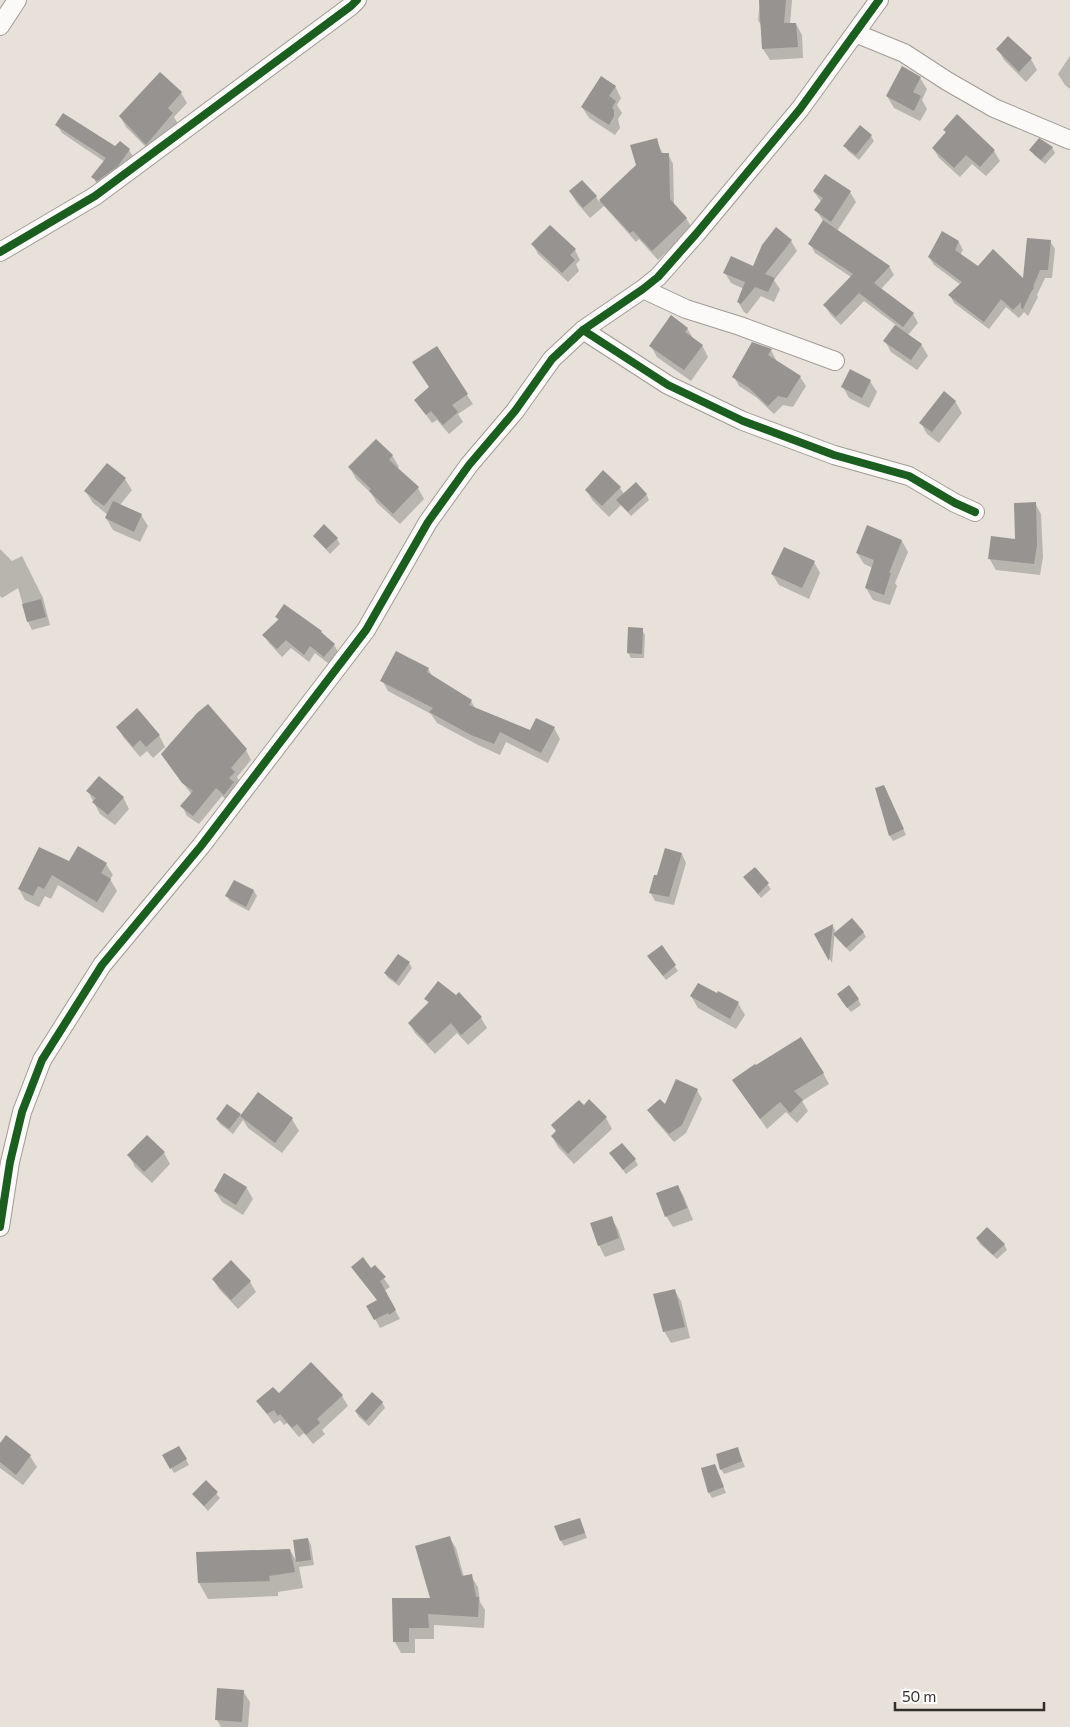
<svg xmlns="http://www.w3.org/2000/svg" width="1070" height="1727" viewBox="0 0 1070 1727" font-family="Commissioner,sans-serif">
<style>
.shadow{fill:#0003}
.building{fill:#979391}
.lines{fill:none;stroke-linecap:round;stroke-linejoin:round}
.street-casing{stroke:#a09b95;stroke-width:20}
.street{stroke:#fbfaf9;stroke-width:18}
.cycleway-casing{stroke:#fff;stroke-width:11}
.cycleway{stroke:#1b5e20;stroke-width:8}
</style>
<rect width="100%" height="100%" fill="#e7e1da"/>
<path class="shadow" d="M760,0H792L790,24H796L802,35L803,58L770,60L763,49L762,27L758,20Z
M1009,38L1031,59L1037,70L1026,82L1004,60L998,49Z
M1070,56V89L1065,85L1058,74Z
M920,78L927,89L922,100L927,109L920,121L894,108L887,96Z
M615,86L621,98L617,105L622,113L618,119L620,128L615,135L589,118L582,107Z
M181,93L187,103L174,117L178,124L153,154L126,127L120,116Z
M57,125L116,148L129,150L134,158L98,186L93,177L105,162L62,133Z
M860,127L871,136L874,141L859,160L848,151L845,146Z
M945,130L994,151L1000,161L986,176L972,164L960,177L939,158L933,148L946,133Z
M656,140L663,154H668L673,164L674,206L686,218L692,228L658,260L639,239L636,242L604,206L590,218L577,203L570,192L596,196L599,202L637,166Z
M1052,147L1055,153L1045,164L1034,155L1031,150Z
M825,176L850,192L856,202L837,231L889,266L894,275L881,289L913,314L918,323L908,335L921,344L928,356L917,370L891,352L885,341L896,325L864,301L841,325L830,314L825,305L851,277L815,253L810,244L824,222L816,210L822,203L814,192Z
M776,229L791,241L797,251L774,280L780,289L774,302L761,296L747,314L744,312L738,302L744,289L731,283L725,273L753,267Z
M1050,241L1055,249L1052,278H1045L1037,295L1038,297L1028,316L1024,312L1019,318L1006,307L989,329L954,303L950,295L961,285L934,265L929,257L959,242L963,250L960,255L978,268L1024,280Z
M533,245L575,250L580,260L576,264L579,271L568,282L538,254Z
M687,328L694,340L702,345L708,357L691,381L657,357L651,346Z
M753,343L771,350L776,360L775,361L800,377L806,386L793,407L783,405L774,414L756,397L739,386L734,377Z
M436,348L473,404L458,414L463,422L449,434L437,420L432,423L415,400L430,388Z
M870,381L877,392L869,408L849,398L843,387Z
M955,401L962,413L939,443L927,434L921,423Z
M392,455L399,467L397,469L418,488L424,499L400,524L377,503L371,493L356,479L350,468Z
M107,465L125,479L132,490L120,505L141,515L148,526L140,542L113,530L106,518L108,515L93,503L86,492Z
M620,488L624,494H646L649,500L631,516L621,505L609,517L593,501L586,490Z
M1035,503L1041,514L1043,557L1040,575L996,570L989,558L1016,540Z
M314,536L337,539L340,544L330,554Z
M902,541L908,552L895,583L897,586L890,605L873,600L866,588L873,568L864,564L857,553Z
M0,549L12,561L22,556L43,598L50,625L32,630L28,622L18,588L2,598L0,596Z
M814,562L820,573L809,599L779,585L772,574Z
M284,606L321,632L334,645L339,653L329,664L315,653L309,662L291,648L282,657L269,643L264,635L279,621L276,617Z
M642,630L645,635L644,658H631L628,653Z
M428,669L433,677L471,701L475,708L531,732L554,728L560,739L548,763L506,742L500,755L478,745L437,723L431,714L388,691L382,680Z
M117,727L159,735L165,747L153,758L147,751L140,757L124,738Z
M246,750L251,760L237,777L240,782L230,803L222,796L199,824L187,816L182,806L192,795L168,763Z
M877,789L886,792L906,835L893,841L890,836Z
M88,791L123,797L129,809L115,825L100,814Z
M682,854L686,863L674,905L655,901L650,892L658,877Z
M69,863L106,864L113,875L110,879L117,891L103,913L58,885L51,899L45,896L39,907L25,900L19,889Z
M755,868L771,889L761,898L744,877Z
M234,881L254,891L257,896L249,911L230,901L227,896Z
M832,925L835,930L832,963L816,934Z
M863,932L866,937L850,952L838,939Z
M661,947L678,971L666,980L652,961Z
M398,955L409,963L412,968L399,986L388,978L385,973Z
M459,994L481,1018L487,1028L468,1045L457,1033L435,1054L415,1033L409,1023L429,1004L426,999L456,997Z
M717,995L738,1003L745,1015L736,1029L698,1008L691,996Z
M858,999L861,1005L851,1012L841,1000Z
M823,1073L829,1084L802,1101L808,1111L797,1123L786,1112L767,1129L734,1081Z
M697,1090L702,1099L686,1133L674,1142L654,1119L649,1110L665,1107Z
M258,1094L292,1119L299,1131L282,1153L248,1128L243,1120L233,1134L220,1124L217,1119L240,1115L241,1117Z
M606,1118L612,1129L574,1164L558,1147L552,1136L557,1132L553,1126Z
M164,1153L170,1164L152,1183L135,1167L129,1155Z
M614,1158L635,1160L638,1165L626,1174Z
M678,1186L684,1197L693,1220L673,1227L666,1216Z
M246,1187L253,1199L243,1215L222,1202L215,1191Z
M611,1218L618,1229L625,1250L605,1257L599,1245Z
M977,1239L1004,1244L1007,1250L997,1259L980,1244Z
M375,1266L390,1287L384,1291L400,1319L380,1328L368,1306L378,1301L352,1267L371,1270Z
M213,1279L250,1282L256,1292L238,1309L219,1289Z
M674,1290L681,1301L690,1338L671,1343L664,1331Z
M311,1363L342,1396L348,1406L322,1430L325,1434L313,1444L304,1433L299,1437L287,1423L284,1425L280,1420L274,1424L258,1401L279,1395Z
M382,1402L385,1408L369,1426L359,1417L356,1412Z
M6,1437L30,1456L37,1467L23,1485L0,1468V1445Z
M179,1447L189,1465L174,1473L164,1456Z
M738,1449L745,1467L724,1474L721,1469Z
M715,1466L726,1493L712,1498L709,1493L703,1469Z
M206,1482L220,1498L208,1511L193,1494Z
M582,1524L587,1538L564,1546L561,1541Z
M449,1537L456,1548L464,1577L471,1576L478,1587L480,1602L485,1610L484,1628L434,1625V1639H415V1653H401L395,1642L393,1599H431Z
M308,1539L311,1545L314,1565L299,1567L303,1588L278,1592V1596L208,1599L199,1583L290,1550L298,1564L295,1541Z
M218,1689L243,1691L250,1702L248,1727H221L217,1720Z"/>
<path class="building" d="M759,0H786L784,23H796L798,47L762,49Z
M1008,36L1032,58L1019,72L996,49Z
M902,66L921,77L913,92L921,96L914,111L886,96Z
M160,72L182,92L168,108L173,113L146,145L119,116Z
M601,76L616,86L609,96L616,101L612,108L614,110V116L609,125L581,107Z
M63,113L115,146L120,141L130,149L118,166L97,181L91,177L106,158L55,125Z
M957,114L995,150L980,167L966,155L954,168L932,148L946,132L943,130Z
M860,125L872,135L856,155L843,146Z
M657,138L661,153H669L670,199L687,218L652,251L633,231L630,233L599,200L636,165L630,145Z
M1039,138L1053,147L1041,160L1029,150Z
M825,174L851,191L831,222L814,210L823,198L813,191Z
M582,180L597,196L583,208L569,191Z
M823,220L890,266L874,283L914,313L903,327L859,293L836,317L823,305L853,274L808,244Z
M550,225L576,249L570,255L575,260L562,273L531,244Z
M776,227L792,240L765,274L775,278L768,292L755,287L741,304L737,302L745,282L723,273L731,256L753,266L762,245Z
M942,231L959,241L955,250L978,266L993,249L1023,278L1027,238L1051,240L1048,270H1040L1033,287L1034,288L1031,292L1023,309L1021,308V302L1013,310L1001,299L984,322L948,295L962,282L928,257Z
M671,315L688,328L685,332L703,345L684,370L649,346Z
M895,325L922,344L911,360L883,341Z
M752,342L772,349L768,355L801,376L787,398L778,396L768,406L749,388L732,377Z
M437,346L468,394L452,405L458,412L443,425L431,411L426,415L414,400L429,387L412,362Z
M850,369L871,380L862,398L841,387Z
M944,391L956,401L932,432L919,423Z
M376,439L393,455L389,460L419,487L393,514L369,491L371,489L348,467Z
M107,463L126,478L104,506L84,491Z
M603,470L621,487L602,506L585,490Z
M636,482L647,494L628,512L616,500Z
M113,501L142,514L134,532L105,518Z
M1036,502L1037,545L1034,564L988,559L991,536L1015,539L1014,503Z
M324,524L338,538L326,549L313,536Z
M867,525L902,540L889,573H891L884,595L865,588L874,560L856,553Z
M784,547L815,561L802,588L771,574Z
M41,599L46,617L27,622L22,604Z
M284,604L322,631L321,632L335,644L324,657L310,646L304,655L286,640L277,649L262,635L279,619L275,617Z
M628,627L643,628L642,654L627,653Z
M396,651L429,668L427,672L472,700L469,705L530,730L536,718L555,727L541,753L500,732L494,744L471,735L429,712L433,708L380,681Z
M208,704L247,749L231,768L235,772L229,778L234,782L224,795L216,788L193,816L180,806L193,791L182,783L161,754L197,713Z
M137,708L160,735L146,747L140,740L133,747L116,727Z
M99,776L124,797L108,815L92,802L96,798L86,791Z
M884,785L904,829L889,836L875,788Z
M78,846L107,863L101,873L111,879L97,902L52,875L44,889L38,886L33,896L18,889L39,847L69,861Z
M665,848L682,853L669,897L649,893L654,875H657Z
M755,867L769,883L758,894L743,877Z
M234,880L254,890L246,907L225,896Z
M852,918L864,932L846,948L833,934Z
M833,924L829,961L814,934Z
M662,945L676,965L663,976L647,956Z
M398,954L410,962L396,982L384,973Z
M438,981L456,995L459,992L482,1017L461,1035L451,1023L428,1044L408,1023L429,1002L424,999Z
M698,983L717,993L718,991L739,1002L730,1019L690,996Z
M849,985L859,999L847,1008L837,994Z
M801,1037L824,1073L794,1091L803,1100L790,1113L780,1102L760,1119L732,1080L755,1064L756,1065Z
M676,1079L698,1089L682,1125L669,1134L647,1110L660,1099L665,1104Z
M258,1092L293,1118L275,1143L240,1116Z
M589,1099L607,1117L568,1154L551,1136L556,1131L551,1125L579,1100L584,1105Z
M227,1104L241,1114L229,1129L216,1119Z
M147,1135L165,1152L144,1172L127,1155Z
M622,1143L636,1159L623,1170L609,1153Z
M224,1173L247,1187L236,1205L214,1191Z
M678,1185L687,1208L665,1217L656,1193Z
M612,1216L619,1238L598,1246L590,1223Z
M987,1227L1005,1244L993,1255L976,1238Z
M363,1257L371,1268L375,1265L386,1277L380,1281L396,1310L389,1315L388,1313L374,1320L366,1306L377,1300L351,1267Z
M231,1260L251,1281L231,1300L212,1279Z
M675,1289L685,1327L663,1332L653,1294Z
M311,1362L343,1395L317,1419L320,1423L306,1435L297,1424L292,1428L280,1414L278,1416L274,1410L267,1414L256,1401L273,1387L279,1393Z
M372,1392L383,1402L366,1421L355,1411Z
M6,1435L31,1455L16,1475L0,1462V1443Z
M179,1446L187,1459L170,1469L162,1455Z
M738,1447L742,1461L720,1470L716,1454Z
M715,1464L724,1487L708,1493L701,1468Z
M206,1480L218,1492L204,1506L192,1494Z
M580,1518L585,1533L560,1541L554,1526Z
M450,1536L462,1576L472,1574L476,1597H479L478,1617L428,1614L429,1628H409V1642H393L392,1598H430L415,1546Z
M308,1538L311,1560L296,1562L293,1540Z
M290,1549L295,1572L269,1576L270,1581L198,1583L196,1552Z
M217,1688L244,1690L242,1722L215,1720Z"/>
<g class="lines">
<defs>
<path id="street" d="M0,26L17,0
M855,33L904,53L947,81L994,108L1070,140
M0,252L95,196L351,6L357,0
M643,289L686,309L740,326L835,361
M583,330L668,385L743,421L834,455L909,476L955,503L975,512
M0,1227L10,1162L22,1112L42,1060L102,965L201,846L366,630L428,522L469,465L515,411L552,359L583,330L643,289L658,277L696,234L800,109L879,0"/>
</defs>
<use href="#street" class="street-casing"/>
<use href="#street" class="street"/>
<defs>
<path id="cycleway" d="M0,252L95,196L351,6L357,0
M583,330L668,385L743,421L834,455L909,476L955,503L975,512
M0,1227L10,1162L22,1112L42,1060L102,965L201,846L366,630L428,522L469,465L515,411L552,359L583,330L643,289L658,277L696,234L800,109L879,0"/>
</defs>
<use href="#cycleway" class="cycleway-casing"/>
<use href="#cycleway" class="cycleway"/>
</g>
<path d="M895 1702v8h149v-8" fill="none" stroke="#322e29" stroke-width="2.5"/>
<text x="902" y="1702" font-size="15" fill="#322e29" stroke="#ffffff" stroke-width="4" paint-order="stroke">50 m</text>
</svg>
